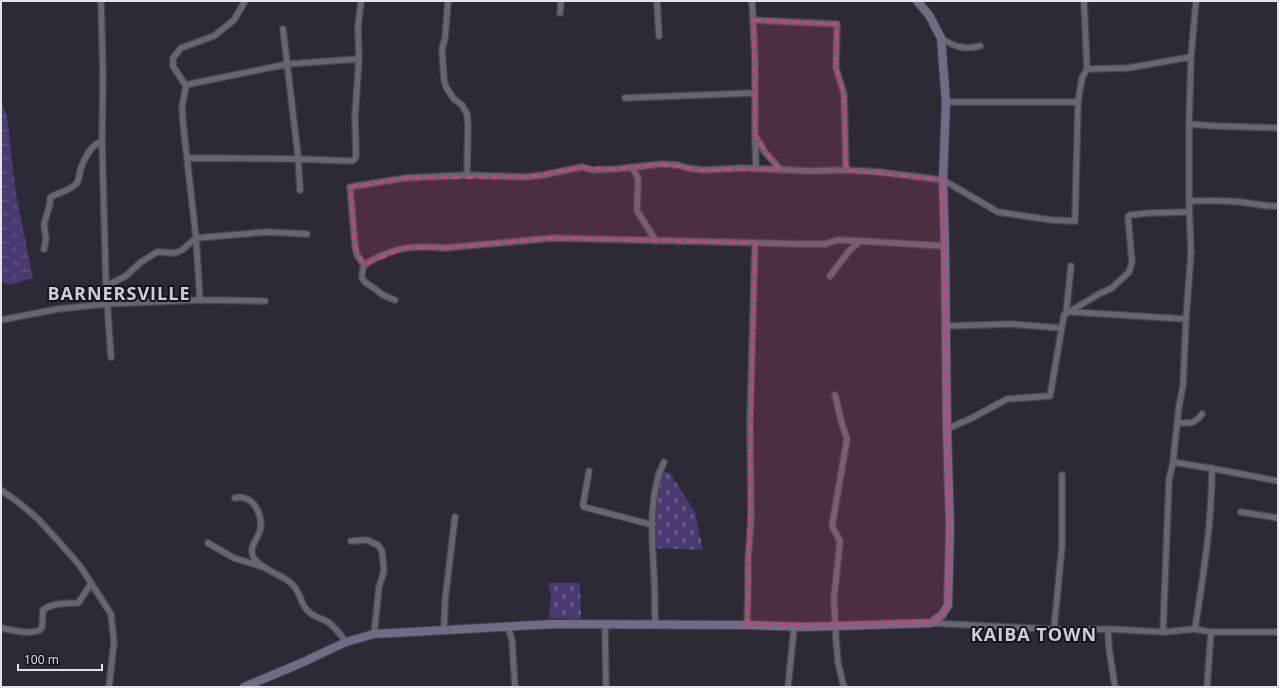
<svg xmlns="http://www.w3.org/2000/svg" width="1279" height="688" viewBox="0 0 1279 688" font-family="'Open Sans',sans-serif">
<style>
.wetland{fill:url(#wetland-marsh)}
.cemetery{fill:url(#cemetery-stones)}
.lines{fill:none;stroke-linecap:round;stroke-linejoin:round}
.minor-casing{stroke:#47454d;stroke-width:8}
.secondary-casing{stroke:#47454d;stroke-width:10}
.minor{stroke:#686571;stroke-width:5.5}
.secondary{stroke:#726b87;stroke-width:8}
.marked{fill:#c94178;fill-opacity:0.2;stroke:#c94178;stroke-width:3;stroke-dasharray:8 5;stroke-linejoin:round}
.labels{text-anchor:middle;dominant-baseline:central;stroke-width:4;stroke-linejoin:round;paint-order:stroke}
.district-label{font-size:18px;font-weight:bold;letter-spacing:1px;fill:#d0cddb;stroke:#151418}
</style>
<defs>
<pattern id="wetland-marsh" width="20" height="14" patternUnits="userSpaceOnUse"><rect width="20" height="14" fill="#4a3871"/><path d="M1 5h8M5 5V1M11 12h8M15 12V8" fill="none" stroke="#645585"/></pattern>
<pattern id="cemetery-stones" width="16" height="16" patternUnits="userSpaceOnUse"><rect width="16" height="16" fill="#4a3871"/><path d="M2 7V4a2 2 0 0 1 4 0v3zM10 15v-3a2 2 0 0 1 4 0v3z" fill="#645585"/></pattern>
</defs>
<rect width="100%" height="100%" fill="#2d2a35"/>
<path class="wetland" d="M1,101L7,116L16,194L33,278L10,285L1,281Z"/>
<path class="cemetery" d="M656,469L670,473L695,512L703,550L652,548L654,474Z
M548,583H580L581,619L549,618L551,596Z"/>
<g class="lines">
<defs>
<path id="minor" d="M101,1L103,76L102,141L106,286
M448,1L445,38L442,49L444,80L446,87L454,99L462,105L467,114L468,125L467,175
M657,1L659,36
M752,1L755,59V135L764,151L781,170
M560,13L561,1
M753,20L837,24L836,68L844,94L846,170
M283,29L298,156L300,190
M941,38C954,47 965,50 980,46
M1087,69L1128,68L1191,57
M186,86L173,66V58L181,48L214,36L234,20L245,1
M625,98L754,93
M1078,102L1082,78L1087,69L1084,1
M1189,124L1216,126L1278,128
M755,136L756,168
M187,158L298,159L352,161L355,159L356,155L355,116L359,59
M633,168L638,179L637,211L656,241
M1189,201C1206,201 1223,200 1240,202C1253,203 1265,207 1278,206
M44,249L46,239L44,224L50,204V198C57,192 69,192 77,183C80,178 79,173 81,168C83,162 89,150 94,146C96,144 99,143 102,141
M364,265L357,255L355,246L350,187L405,178L467,175L526,177L543,175L582,167L593,170L615,169L662,164L678,165L687,168L703,170L743,168L810,171L846,170L880,172L943,180L998,212L1051,220L1075,221L1078,102H946
M830,276L849,251L860,241
M200,300L196,238L183,123L182,107L186,86L190,84L288,64L359,59L358,27L361,1
M395,300C390,298 384,296 380,293C377,291 375,288 372,287C361,280 360,279 364,265C393,247 412,245 445,248L553,238L801,244H826L837,240L860,241L945,246
M1072,312L1186,319
M1066,314L1071,266
M1,320L58,309L106,304L200,300L265,301
M946,326L1010,324L1062,328
M111,357L106,286L126,276L141,262L157,252L175,253L182,250L196,238L267,232L307,234
M835,395L842,424L847,439L832,526L840,541L834,598L836,639L838,663L844,687
M1177,423C1189,423 1194,425 1202,414
M947,429L972,418L1007,399L1050,396L1064,315L1099,294L1112,288L1129,272L1132,262L1128,217L1130,215L1150,213L1189,212
M1173,462L1226,471L1278,481
M589,471L583,505L584,507L653,525
M1,490L18,502L38,519L60,543L80,566L111,614L114,642L109,687
M235,498C239,497 243,497 247,499C257,503 263,520 260,530C258,539 249,546 253,556C256,566 278,574 287,580C299,587 299,600 307,610C313,617 321,618 328,622C335,627 341,635 346,642
M1241,512L1278,518
M351,541L367,540L378,545L382,551L384,571L379,587L374,634
M208,543L234,558L263,567
M931,623L1068,630L1108,629L1163,632L1195,629L1211,632H1278
M655,624C655,608 655,591 654,575C652,539 648,495 664,462
M605,625L606,687
M747,625L748,590V560L751,520L750,420L755,243
M508,627L512,640L515,687
M1,628C13,630 28,635 40,630L42,627L43,610C54,602 66,604 78,603L91,584
M1054,629L1062,546V475
M1108,629L1109,648L1115,687
M1195,629C1203,576 1212,523 1212,468
M444,631L445,601L455,517
M1163,632L1169,480L1173,462L1179,406L1183,386L1186,319L1191,253L1189,201V124L1191,57L1196,1
M788,687L794,627
M1207,687L1211,632"/>
<path id="secondary" d="M244,687L299,664L346,642L374,634L554,624L747,625L806,627L931,623L942,615L948,605L950,527L947,429L945,246L943,180L946,102L941,38L929,15L917,1"/>
</defs>
<use href="#minor" class="minor-casing"/>
<use href="#secondary" class="secondary-casing"/>
<use href="#minor" class="minor"/>
<use href="#secondary" class="secondary"/>
</g>
<path class="marked" d="M753,20L837,24L836,68L844,94L846,170L943,180L950,527L948,605L942,615L931,623L747,625L755,243L553,238L445,248L407,247L364,265L355,246L350,187L405,178L526,177L582,167L615,169L662,164L703,170L778,169L755,135Z"/>
<g class="labels">
<g class="district-label">
<text x="119" y="293">BARNERSVILLE</text>
<text x="1034" y="634">KAIBA TOWN</text>
</g>
</g>
<rect width="1279" height="688" fill="none" stroke="#e4e3ea" stroke-width="4"/>
<path d="M18 664v6h84v-6" fill="none" stroke="#e4e3ea" stroke-width="2"/>
<text x="24" y="664" font-size="12" fill="#e4e3ea" stroke="#151418" stroke-width="3" paint-order="stroke">100 m</text>
</svg>
